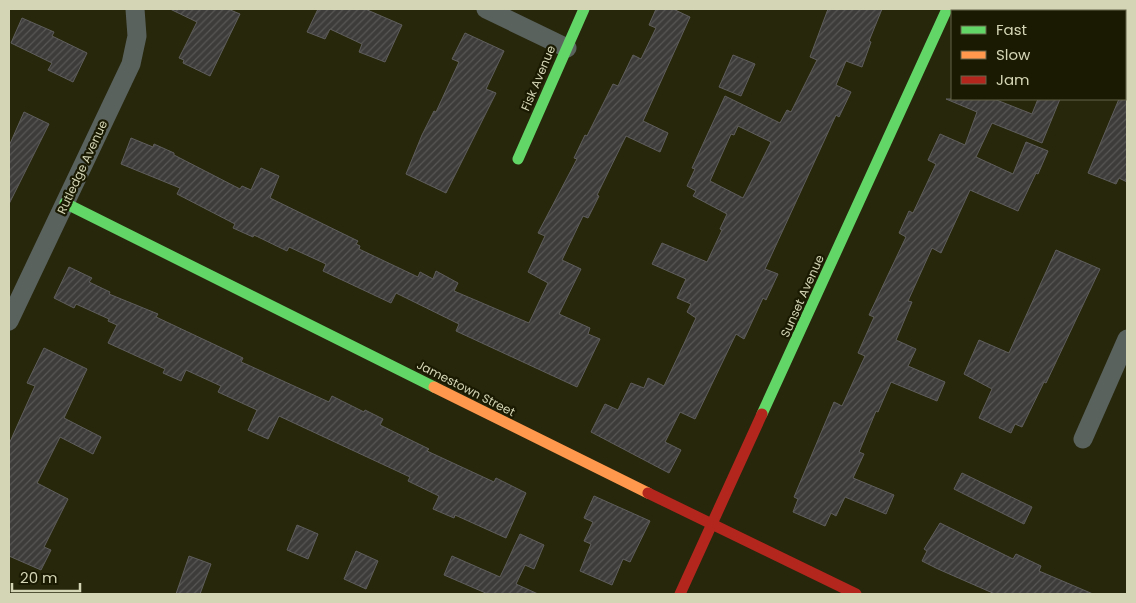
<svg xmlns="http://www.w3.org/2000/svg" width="1136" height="603" viewBox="0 0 1136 603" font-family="Poppins,sans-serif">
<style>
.building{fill:url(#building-hatch);stroke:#5f5e5d;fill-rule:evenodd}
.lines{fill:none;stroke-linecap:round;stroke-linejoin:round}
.street{stroke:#5a625e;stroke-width:19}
.fast{stroke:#63d668;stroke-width:11}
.slow{stroke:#ff974d;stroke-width:11}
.jam{stroke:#b3261e;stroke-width:11}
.labels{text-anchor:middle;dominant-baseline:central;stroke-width:4.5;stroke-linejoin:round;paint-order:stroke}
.street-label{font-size:12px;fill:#d3d5b5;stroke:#1a1a02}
</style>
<defs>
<pattern id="building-hatch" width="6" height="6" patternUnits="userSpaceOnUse" patternTransform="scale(1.25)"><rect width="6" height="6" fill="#3e3c3b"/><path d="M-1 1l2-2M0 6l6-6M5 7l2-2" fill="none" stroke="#595755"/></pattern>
</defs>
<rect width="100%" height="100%" fill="#27270c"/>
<path class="building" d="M170,9H228L240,14L210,76L183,63L184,60L179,58L197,22Z
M318,9H365L402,25L385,62L359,52L362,44L330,29L325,39L307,32Z
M656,9H673L690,17L643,121L668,133L660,152L626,136L597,195L599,196L588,218L583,216L562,260L581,269L559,314L590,328L588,334L600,339L577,387L456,331L459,324L396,293L391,303L323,271L326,264L289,247L287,251L254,235L253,237L233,228L235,224L177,194L180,188L121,164L131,138L153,147L154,144L174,153V155L240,189L242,186L251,190L261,168L279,176L270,198L358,241L356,244L360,246L359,249L418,277L420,272L433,279L436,271L458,283L454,291L529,323L548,283L528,272L545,236L538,233L577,159L574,158L585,135L587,136L613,84L618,86L633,55L641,59L656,28L649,25Z
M828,9H882L869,41L871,42L862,67L846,61L836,85L851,92L839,117L836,115L765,269L778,274L766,300L763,298L744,339L736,334L695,419L680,412L665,442L681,450L669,473L591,432L605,404L618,410L631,383L644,388L648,378L664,386L696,318L687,312L691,304L677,298L686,279L652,264L662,243L707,262L722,230L720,229L727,214L693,196L696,191L687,186L695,169L692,168L725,96L780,123L787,110L791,112L817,60L810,57ZM738,126L771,142L743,198L710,181L731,134L734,135Z
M22,18L54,32L52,36L87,53L73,82L48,70L52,63L11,43Z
M465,33L504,51L486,89L496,93L446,193L406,174L422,135L434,111L436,112L459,62L452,59Z
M733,55L755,64L741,96L719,87Z
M1126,79L1127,182L1119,178L1116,184L1088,173L1119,99H1125Z
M946,99H994L1032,114L1038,99H1060L1042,143L992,123L976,157L1013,174L1026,142L1048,151L1038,174L1036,173L1018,211L970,190L941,253L932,248L908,301L912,302L896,340L916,349L908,366L945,382L937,401L891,382L878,412L876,411L859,452L864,454L853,478L894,495L886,514L845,497L836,516L831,513L825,526L793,512L798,499L794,497L834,402L842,406L865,356L858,353L874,317L869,315L906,237L899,233L909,211L913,213L936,164L928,160L940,134L965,145L977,112Z
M24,112L49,124L9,204V146Z
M1056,250L1100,269L1046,383L1044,382L1022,427L1015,424L1011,433L979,418L992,389L964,374L979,340L1009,353Z
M69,267L92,278L89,282L110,292L109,294L158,314L156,317L243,358L241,362L248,365L329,402L332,396L364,412L365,410L383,419L380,425L429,449L427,451L494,482L496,478L526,493L506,538L455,515L454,518L433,509L439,496L408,481L410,477L279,416L268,439L248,430L257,410L218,392L221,386L186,370L181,381L163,373L165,369L108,343L117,325L108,321L109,319L76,304L74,308L54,298Z
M44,348L87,369L64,418L101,437L93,454L60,437L37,483L68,499L44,547L51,550L41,570L9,556V444L35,386L27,383Z
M962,473L1032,507L1024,524L954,489Z
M594,496L650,521L630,562L623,559L612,585L580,571L591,544L584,541L593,522L584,518Z
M940,523L1013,559L1016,554L1041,566L1039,571L1093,594H995L938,569L922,561L927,551L924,549Z
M297,525L318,534L308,559L287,550Z
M520,534L544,545L534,569L525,565L516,584L538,594H488L444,575L452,556L500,577Z
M356,551L378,561L366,589L344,579Z
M189,556L211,564L200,594H176Z"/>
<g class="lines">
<path class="street" d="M486,9L567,48
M9,321L131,64L137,36L135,9
M1083,439L1127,339"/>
<path class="fast" d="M518,159L584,9
M65,203L434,387
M762,414L947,9"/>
<path class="slow" d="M434,387L648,493"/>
<path class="jam" d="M648,493L856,594
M680,594L762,414"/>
</g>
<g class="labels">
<g class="street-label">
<text transform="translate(538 78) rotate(-67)">Fisk Avenue</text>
<text transform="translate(82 167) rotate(-65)">Rutledge Avenue</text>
<text transform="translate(802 296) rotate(-66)">Sunset Avenue</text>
<text transform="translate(466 388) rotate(27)">Jamestown Street</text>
</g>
</g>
<rect width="1136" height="603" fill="none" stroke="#d3d5b5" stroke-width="20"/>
<rect x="951" y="10" width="175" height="90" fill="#1a1a02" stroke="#64654a"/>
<rect x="961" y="26" width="25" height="8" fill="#63d668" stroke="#64654a"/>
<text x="996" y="35" font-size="15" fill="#d3d5b5">Fast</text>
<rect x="961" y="51" width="25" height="8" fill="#ff974d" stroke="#64654a"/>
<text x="996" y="60" font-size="15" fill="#d3d5b5">Slow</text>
<rect x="961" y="76" width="25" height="8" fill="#b3261e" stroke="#64654a"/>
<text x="996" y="85" font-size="15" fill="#d3d5b5">Jam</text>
<path d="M12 583v8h68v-8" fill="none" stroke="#d3d5b5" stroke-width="2.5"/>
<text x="20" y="583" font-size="15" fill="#d3d5b5" stroke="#1a1a02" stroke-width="4" paint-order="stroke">20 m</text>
</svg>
